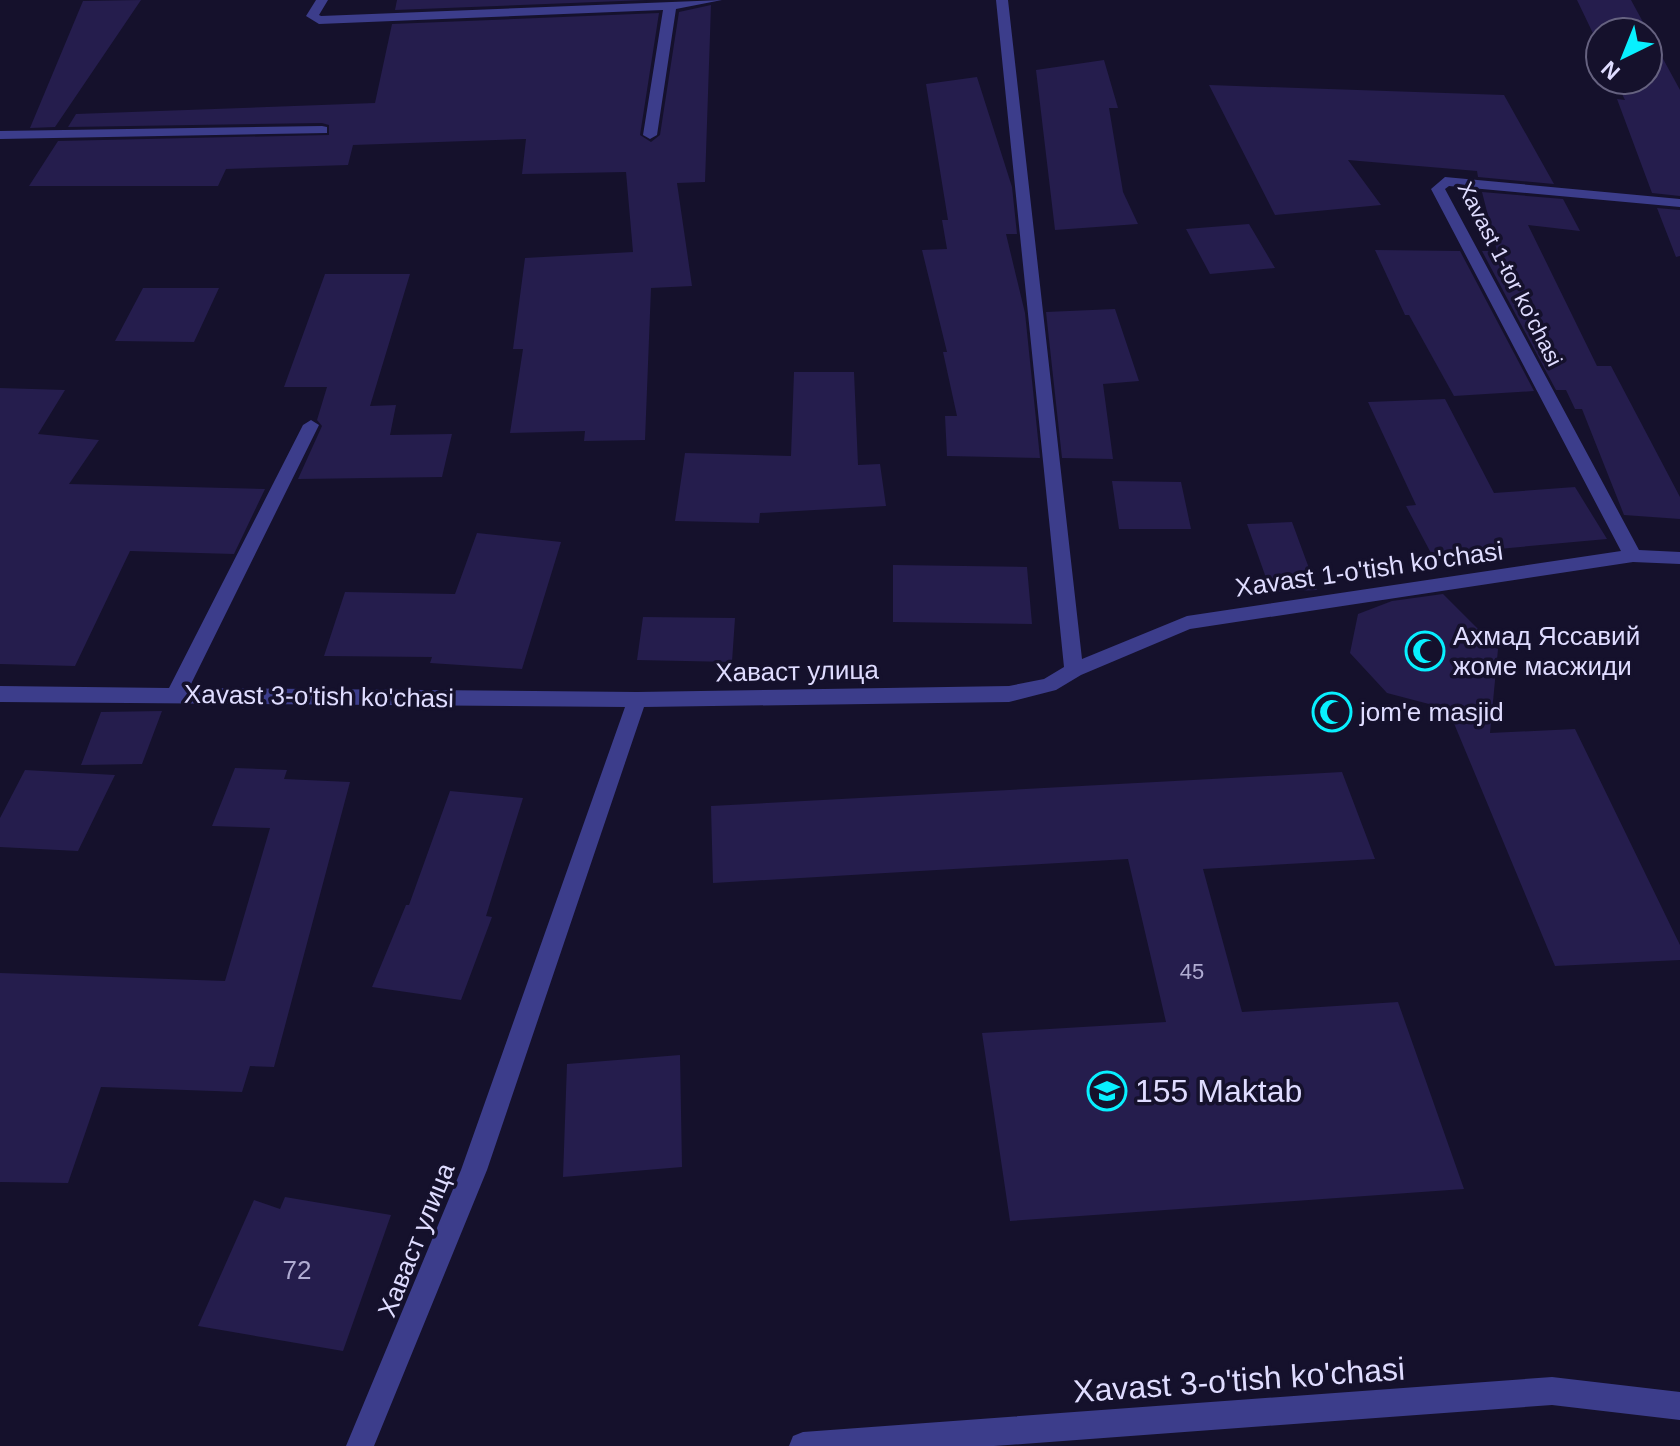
<svg xmlns="http://www.w3.org/2000/svg" width="1680" height="1446" viewBox="0 0 1680 1446" font-family="Arial,sans-serif">
<style>
.building{fill:#251d4d}
.lines{fill:none;stroke-linecap:round;stroke-linejoin:round}
.minor{fill:#3c3d8b;fill-rule:evenodd}
.labels{text-anchor:middle;dominant-baseline:central;stroke-width:7;stroke-linejoin:round;paint-order:stroke}
.far-street-label{font-size:22px;fill:#dfdcff;stroke:#15112c}
.number-label{font-size:22px;fill:#b0acd2}
.street-label{font-size:26px;fill:#dfdcff;stroke:#15112c}
.poi-label{font-size:26px;fill:#dfdcff;stroke:#15112c;text-anchor:start}
.near-number-label{font-size:26px;fill:#b0acd2}
.near-poi-label{font-size:32px;fill:#dfdcff;stroke:#15112c;text-anchor:start}
.near-street-label{font-size:32px;fill:#dfdcff;stroke:#15112c}
</style>
<rect width="100%" height="100%" fill="#15112c"/>
<path class="building" d="M141,0L55,127L30,128L83,1Z
M397,0H647L395,10Z
M1577,0H1631L1680,90V196L1652,193L1617,99L1625,100L1615,80H1648V32H1600V48Z
M711,5L705,182L677,183L692,286L651,288L645,440L584,441L585,431L510,433L523,349H513L525,258L633,252L626,172L522,174L526,139L353,145L348,165L226,169L218,186H29L58,141L329,135V125L322,123L68,127L76,114L375,103L392,24L659,13L640,135L651,142L660,135L679,12Z
M1104,60L1118,108H1109L1123,192L1138,224L1055,230L1036,70Z
M977,77L1012,187L1017,234H1006L1025,313L1040,458L947,456L945,416H957L943,352H947L922,250L947,249L942,220H948L926,84Z
M1209,85L1504,95L1554,184L1478,177L1477,171L1348,160L1381,205L1275,215Z
M1482,192L1563,199L1580,231L1528,225L1597,366H1611L1680,497V519L1624,515L1582,409H1575L1566,390H1556L1482,251H1497Z
M1657,208L1680,210V256L1676,257Z
M1249,224L1275,268L1210,274L1186,229Z
M1375,250L1460,251L1534,391L1454,396L1409,315H1405Z
M325,274H410L370,406L396,405L390,435L452,434L442,477L298,479L322,426L317,420L327,387H284Z
M143,288H219L194,342L115,341Z
M1115,309L1139,381L1103,384L1113,459L1062,458L1046,312Z
M794,372H854L858,465L880,464L886,506L760,513L759,523L675,521L685,453L791,456Z
M0,388L65,390L38,434L99,440L69,484L265,489L234,554L130,551L75,666L0,664Z
M1445,399L1494,493L1575,487L1607,539L1432,555L1406,506L1416,505L1368,402Z
M1112,481L1181,482L1191,529H1119Z
M1292,522L1317,590L1271,592L1247,524Z
M477,533L561,542L522,669L430,663L432,657L324,656L345,592L455,594Z
M893,565L1027,567L1032,624L893,622Z
M1443,594L1498,649L1490,733L1575,729L1680,945V960L1555,966L1448,709L1387,693L1350,653L1358,614L1392,601Z
M643,617L735,618L732,662L637,660Z
M162,711L142,764L81,765L101,712Z
M235,768L287,770L284,779L350,782L274,1067L250,1066L242,1092L101,1087L68,1183L0,1182V973L225,981L270,828L212,826Z
M25,770L115,775L78,851L0,847V818Z
M1342,772L1375,859L1203,869L1242,1012L1398,1002L1464,1189L1010,1221L982,1033L1166,1022L1128,859L713,883L711,806Z
M450,791L523,798L486,916L492,917L461,1000L372,987L406,905H409Z
M680,1055L682,1167L563,1177L567,1064Z
M285,1197L391,1215L343,1351L198,1326L254,1200L280,1209Z"/>
<g class="lines">
<path class="minor" d="M316,0H328L319,15L321,16L722,0L676,9L657,135L650,139L643,135L663,10L319,24L306,16Z
M996,0H1008L1082,659L1187,616L1621,551L1431,189L1445,177L1680,199V207L1449,186L1445,189L1639,550L1680,552V564L1633,562L1190,629L1081,675L1056,690L1009,702L644,707L487,1170L374,1446H346L461,1170L625,707L0,702V686L169,688L303,425L311,420L319,425L189,688L637,692L1009,686L1044,679L1064,667Z
M322,126L327,127V133L0,139V131Z
M1552,1377L1680,1392V1420L1552,1405L994,1446H789L793,1436L803,1432Z"/>
</g>
<defs>
<symbol id="mosque-ring" viewBox="-11 -11 22 22"><circle r="9.5" fill="#15112c" stroke="#08f0ff" stroke-width="1.5"/><path d="M3.5-4.9A6 6 0 1 0 3.5 4.9A5 5 0 1 1 3.5-4.9Z" fill="#08f0ff"/></symbol>
<symbol id="school-ring" viewBox="-11 -11 22 22"><circle r="9.5" fill="#15112c" stroke="#08f0ff" stroke-width="1.5"/><path d="M0-5L7-2L0 1L-7-2ZM-4 1L0 2.5L4 1V4Q0 6-4 4Z" fill="#08f0ff"/></symbol>
</defs>
<g fill-rule="evenodd">
<use href="#mosque-ring" x="1403" y="629" width="44" height="44"/>
<use href="#mosque-ring" x="1310" y="690" width="44" height="44"/>
<use href="#school-ring" x="1085" y="1069" width="44" height="44"/>
</g>
<g class="labels">
<g class="far-street-label">
<text transform="translate(1510 274) rotate(63)">Xavast 1-tor ko'chasi</text>
</g>
<g class="number-label">
<text x="1192" y="971">45</text>
</g>
<g class="street-label">
<text transform="translate(1369 569) rotate(-8)">Xavast 1-o'tish ko'chasi</text>
<text transform="translate(797 671) rotate(-1)">Хаваст улица</text>
<text transform="translate(319 696) rotate(1)">Xavast 3-o'tish ko'chasi</text>
<text transform="translate(416 1240) rotate(-68)">Хаваст улица</text>
</g>
<g class="poi-label">
<text x="1453" y="636">Ахмад Яссавий<tspan x="1453" dy="30">жоме масжиди</tspan></text>
<text x="1360" y="712">jom'e masjid</text>
</g>
<g class="near-number-label">
<text x="297" y="1270">72</text>
</g>
<g class="near-poi-label">
<text x="1135" y="1091">155 Maktab</text>
</g>
<g class="near-street-label">
<text transform="translate(1239 1380) rotate(-4)">Xavast 3-o'tish ko'chasi</text>
</g>
</g>
<g transform="translate(1624 56) rotate(223)"><circle r="38" fill="#15112c" stroke="#666280" stroke-width="2"/>
<path d="M0-6L14 30L0 20L-14 30Z" fill="#08f0ff"/>
<text y="-12" font-size="22" font-weight="bold" text-anchor="middle" fill="#dfdcff">N</text>
</g>
</svg>
